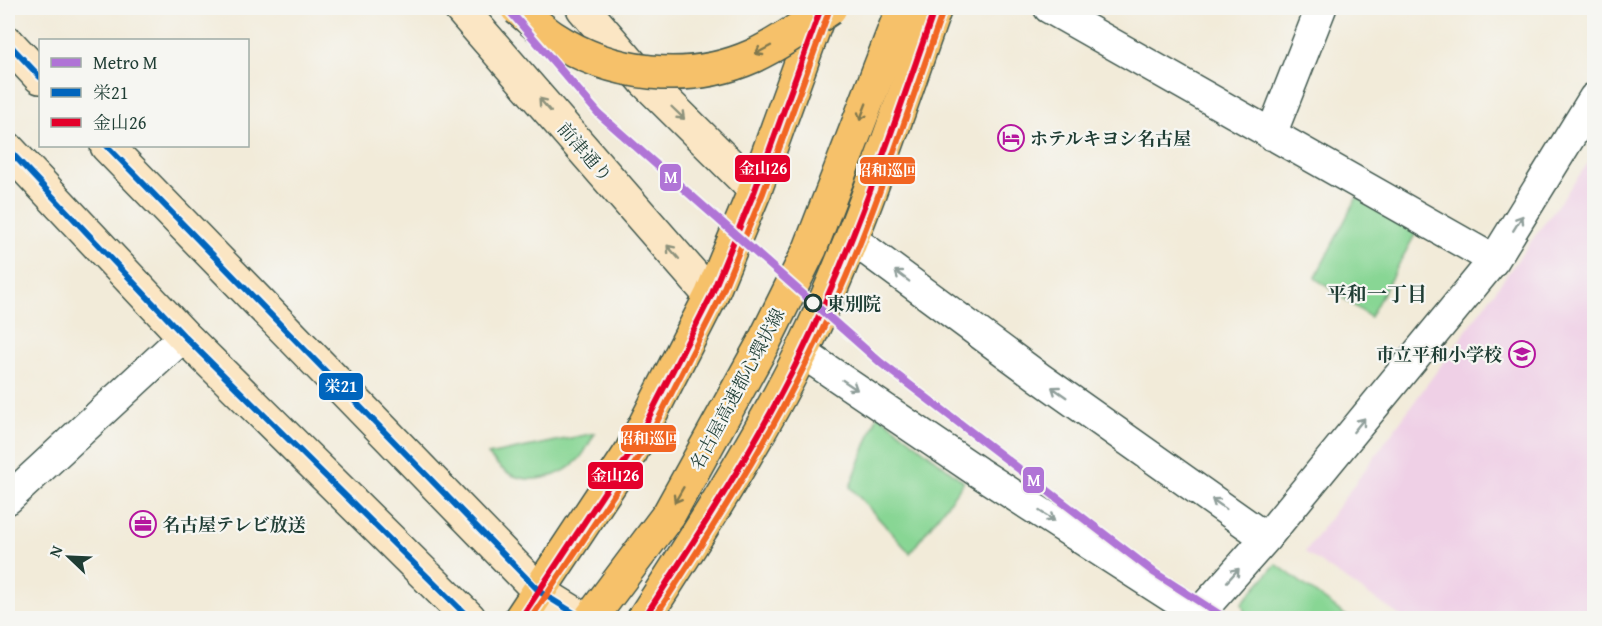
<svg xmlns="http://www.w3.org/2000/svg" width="1602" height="626" viewBox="0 0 1602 626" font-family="'Gentium Book Plus','Noto Serif JP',serif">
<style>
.built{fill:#efd0e6}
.green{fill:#88d694;stroke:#548a64;stroke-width:1.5}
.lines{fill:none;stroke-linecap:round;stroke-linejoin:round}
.street-casing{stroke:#3f574d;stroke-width:33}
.secondary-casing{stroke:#3f574d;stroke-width:36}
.primary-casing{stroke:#3f574d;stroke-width:36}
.highway-casing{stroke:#3f574d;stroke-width:36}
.street{stroke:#fff;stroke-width:30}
.secondary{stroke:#fbe6c4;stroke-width:33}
.primary{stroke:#f6c16b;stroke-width:33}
.highway{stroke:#f6c16b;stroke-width:33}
.highway-bridge-casing{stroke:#3f574d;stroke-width:36;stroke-linecap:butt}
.highway-bridge{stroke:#f6c16b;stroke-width:33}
.bus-1-casing{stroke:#f6f6f2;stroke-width:10}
.bus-2-casing{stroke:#f6f6f2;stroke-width:10}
.bus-3-casing{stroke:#f6f6f2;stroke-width:10}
.bus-1{stroke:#0065bd;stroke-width:6}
.bus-2{stroke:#e4002b;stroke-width:6}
.bus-3{stroke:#f26522;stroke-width:6}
.metro-1-casing{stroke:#f6f6f2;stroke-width:12}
.metro-1{stroke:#b074d6;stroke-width:8}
.oneway{stroke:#80784d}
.oneway2{stroke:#8d927c}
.oneway3{stroke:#8f9e9a}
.stop-dot{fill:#f6f6f2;stroke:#1f3d34;stroke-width:3}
.labels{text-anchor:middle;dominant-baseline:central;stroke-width:4.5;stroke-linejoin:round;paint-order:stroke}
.poi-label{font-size:18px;font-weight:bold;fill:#1f3d34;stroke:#f6f6f2;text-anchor:start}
.street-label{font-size:18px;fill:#1f3d34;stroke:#f6f6f2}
.stop-label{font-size:18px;font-weight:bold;fill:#1f3d34;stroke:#f6f6f2;text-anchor:start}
.neighbourhood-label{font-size:20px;font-weight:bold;fill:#1f3d34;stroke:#f6f6f2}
.line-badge{stroke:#f6f6f2;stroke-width:2}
.badge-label{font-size:16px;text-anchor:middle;font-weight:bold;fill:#fff}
</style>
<rect width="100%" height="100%" fill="#f6f6f2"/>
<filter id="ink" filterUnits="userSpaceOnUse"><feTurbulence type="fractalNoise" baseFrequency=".0167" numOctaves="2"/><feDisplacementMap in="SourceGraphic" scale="12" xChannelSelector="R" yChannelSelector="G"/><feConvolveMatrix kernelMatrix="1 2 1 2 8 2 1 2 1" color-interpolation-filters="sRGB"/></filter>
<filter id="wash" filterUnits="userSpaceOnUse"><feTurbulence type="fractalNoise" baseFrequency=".008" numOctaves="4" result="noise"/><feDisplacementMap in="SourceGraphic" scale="24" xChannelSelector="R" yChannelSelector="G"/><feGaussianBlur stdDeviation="1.35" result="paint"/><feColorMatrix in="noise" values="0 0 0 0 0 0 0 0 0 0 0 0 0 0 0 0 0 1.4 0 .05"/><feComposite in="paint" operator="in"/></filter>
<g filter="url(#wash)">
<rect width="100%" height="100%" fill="#f2ebd9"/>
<path class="built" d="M1594,155V618H1403L1305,552Z"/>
<path class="green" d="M1357,197L1417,231L1370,317L1315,278Z
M878,414L964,482L910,553L850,487Z
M595,433C590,441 586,451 580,458C562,478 529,486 506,472C500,468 494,461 488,455Z
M1276,564L1349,618H1246L1242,603Z"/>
</g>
<g filter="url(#ink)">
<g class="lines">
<defs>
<path id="street" d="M1049,8L1494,260
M1271,135L1321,8
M852,239L1040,378L1266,538
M801,352L978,472L1204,618
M8,499L184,336
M1195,618L1266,538L1494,260L1594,98"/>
<path id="secondary" d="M460,8L711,296
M583,8L646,82L755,190
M8,43L40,77
M107,146L540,592L582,618
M8,149L184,336L469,618"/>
<path id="primary" d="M521,618L631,452L711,296L755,190L821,8
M644,618C700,532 756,444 802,352C856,241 894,123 935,8"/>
<path id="highway" d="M591,618L669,514L763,344L810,249L903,8"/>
</defs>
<use href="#street" class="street-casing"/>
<use href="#secondary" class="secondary-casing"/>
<use href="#primary" class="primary-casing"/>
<use href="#highway" class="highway-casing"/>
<use href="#street" class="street"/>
<use href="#secondary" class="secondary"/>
<use href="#primary" class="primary"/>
<use href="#highway" class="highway"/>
<defs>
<path id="highway-bridge" d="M517,8C529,17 540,29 552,37C611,76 688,85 753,56C781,43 805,25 830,8"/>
</defs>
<use href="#highway-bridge" class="highway-bridge-casing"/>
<use href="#highway-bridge" class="highway-bridge"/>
<defs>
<path id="bus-1" d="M8,43L40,77
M107,146L540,592L582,618
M8,149L184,336L469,618"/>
<path id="bus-2" d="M521,618L631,452L711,296L755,190L821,8
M644,618C700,532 757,445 802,352C856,241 894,124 935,8"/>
<path id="bus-3" d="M531,618L639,457L719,300L763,193L829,11
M654,618C709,534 764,448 809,357C865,247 902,127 943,11"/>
</defs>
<use href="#bus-1" class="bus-1-casing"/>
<use href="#bus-2" class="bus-2-casing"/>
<use href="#bus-3" class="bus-3-casing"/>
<use href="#bus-1" class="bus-1"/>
<use href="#bus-2" class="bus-2"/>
<use href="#bus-3" class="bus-3"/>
<defs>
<path id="metro-1" d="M507,8L599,114L881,363L1155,573L1225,618"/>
</defs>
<use href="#metro-1" class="metro-1-casing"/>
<use href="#metro-1" class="metro-1"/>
</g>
<defs><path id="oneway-shaft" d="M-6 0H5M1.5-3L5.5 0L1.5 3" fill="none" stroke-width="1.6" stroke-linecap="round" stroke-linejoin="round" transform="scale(1.5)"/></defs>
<g class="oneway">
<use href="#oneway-shaft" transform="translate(763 50) rotate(152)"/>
<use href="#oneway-shaft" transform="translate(863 112) rotate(111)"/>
<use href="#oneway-shaft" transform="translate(679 495) rotate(120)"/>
</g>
<g class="oneway2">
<use href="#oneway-shaft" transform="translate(545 105) rotate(-131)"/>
<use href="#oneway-shaft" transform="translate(678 113) rotate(44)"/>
<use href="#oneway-shaft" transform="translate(673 252) rotate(-131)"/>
</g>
<g class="oneway3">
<use href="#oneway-shaft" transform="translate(1518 223) rotate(-58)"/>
<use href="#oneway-shaft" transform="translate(902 276) rotate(-143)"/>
<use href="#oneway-shaft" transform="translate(850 385) rotate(34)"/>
<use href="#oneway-shaft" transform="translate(1059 392) rotate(-145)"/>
<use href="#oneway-shaft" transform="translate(1359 425) rotate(-51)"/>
<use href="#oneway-shaft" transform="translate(1219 504) rotate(-145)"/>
<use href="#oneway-shaft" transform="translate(1047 516) rotate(33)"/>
<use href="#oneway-shaft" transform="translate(1233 575) rotate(-48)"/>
</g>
</g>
<defs>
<symbol id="hotel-ring" viewBox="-11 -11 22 22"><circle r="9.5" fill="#f6f6f2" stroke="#b5179e" stroke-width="1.5"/><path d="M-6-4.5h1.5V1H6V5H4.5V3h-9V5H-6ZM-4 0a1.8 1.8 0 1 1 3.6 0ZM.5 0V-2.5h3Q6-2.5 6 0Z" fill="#b5179e"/></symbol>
<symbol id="school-ring" viewBox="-11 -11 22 22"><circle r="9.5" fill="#f6f6f2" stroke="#b5179e" stroke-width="1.5"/><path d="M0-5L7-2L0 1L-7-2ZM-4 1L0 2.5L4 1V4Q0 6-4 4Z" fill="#b5179e"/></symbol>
<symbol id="office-ring" viewBox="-11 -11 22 22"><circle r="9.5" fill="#f6f6f2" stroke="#b5179e" stroke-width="1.5"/><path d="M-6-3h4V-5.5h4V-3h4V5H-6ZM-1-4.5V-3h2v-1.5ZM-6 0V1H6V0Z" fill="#b5179e"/></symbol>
</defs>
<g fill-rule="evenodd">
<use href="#hotel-ring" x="996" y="123" width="30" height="30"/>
<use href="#school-ring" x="1507" y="339" width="30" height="30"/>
<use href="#office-ring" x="128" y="509" width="30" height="30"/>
</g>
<circle class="stop-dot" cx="813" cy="303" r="8"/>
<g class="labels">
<g class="poi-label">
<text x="1030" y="138">ホテルキヨシ名古屋</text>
<text x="1502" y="354" text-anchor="end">市立平和小学校</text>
<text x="162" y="524">名古屋テレビ放送</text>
</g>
<g class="street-label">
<text transform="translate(585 152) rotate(49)">前津通り</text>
<text transform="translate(737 389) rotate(-62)">名古屋高速都心環状線</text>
</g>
<g class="stop-label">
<text x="827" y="303">東別院</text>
</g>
<g class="neighbourhood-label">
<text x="1377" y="293">平和一丁目</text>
</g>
</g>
<g class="line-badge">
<rect x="734" y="154" width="57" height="29" rx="6" fill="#e4002b"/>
<rect x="859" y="156" width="57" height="29" rx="6" fill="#f26522"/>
<rect x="659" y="163" width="23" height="29" rx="6" fill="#b074d6"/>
<rect x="318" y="372" width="46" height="29" rx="6" fill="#0065bd"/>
<rect x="620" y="424" width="57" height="29" rx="6" fill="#f26522"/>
<rect x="587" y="461" width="57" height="29" rx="6" fill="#e4002b"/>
<rect x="1022" y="466" width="23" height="28" rx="6" fill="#b074d6"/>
</g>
<g class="badge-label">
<text x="763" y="174">金山26</text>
<text x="887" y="176">昭和巡回</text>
<text x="671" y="183">M</text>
<text x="341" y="392">栄21</text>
<text x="649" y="444">昭和巡回</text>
<text x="615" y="481">金山26</text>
<text x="1034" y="486">M</text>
</g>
<rect width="1602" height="626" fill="none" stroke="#f6f6f2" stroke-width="30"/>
<rect x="39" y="39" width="210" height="108" fill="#f6f6f2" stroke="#a0aca6" stroke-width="1.5"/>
<rect x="51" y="58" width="30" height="9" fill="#b074d6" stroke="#a0aca6" stroke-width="1.5"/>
<text x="93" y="69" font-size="18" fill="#1f3d34">Metro M</text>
<rect x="51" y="88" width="30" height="9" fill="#0065bd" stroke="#a0aca6" stroke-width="1.5"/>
<text x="93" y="99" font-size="18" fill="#1f3d34">栄21</text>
<rect x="51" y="118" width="30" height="9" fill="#e4002b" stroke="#a0aca6" stroke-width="1.5"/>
<text x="93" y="129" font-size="18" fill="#1f3d34">金山26</text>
<g transform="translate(69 557) rotate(293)" stroke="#f6f6f2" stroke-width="4.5" paint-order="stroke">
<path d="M0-4.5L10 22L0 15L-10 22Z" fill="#1f3d34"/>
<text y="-9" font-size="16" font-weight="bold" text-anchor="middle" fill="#1f3d34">N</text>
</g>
</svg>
